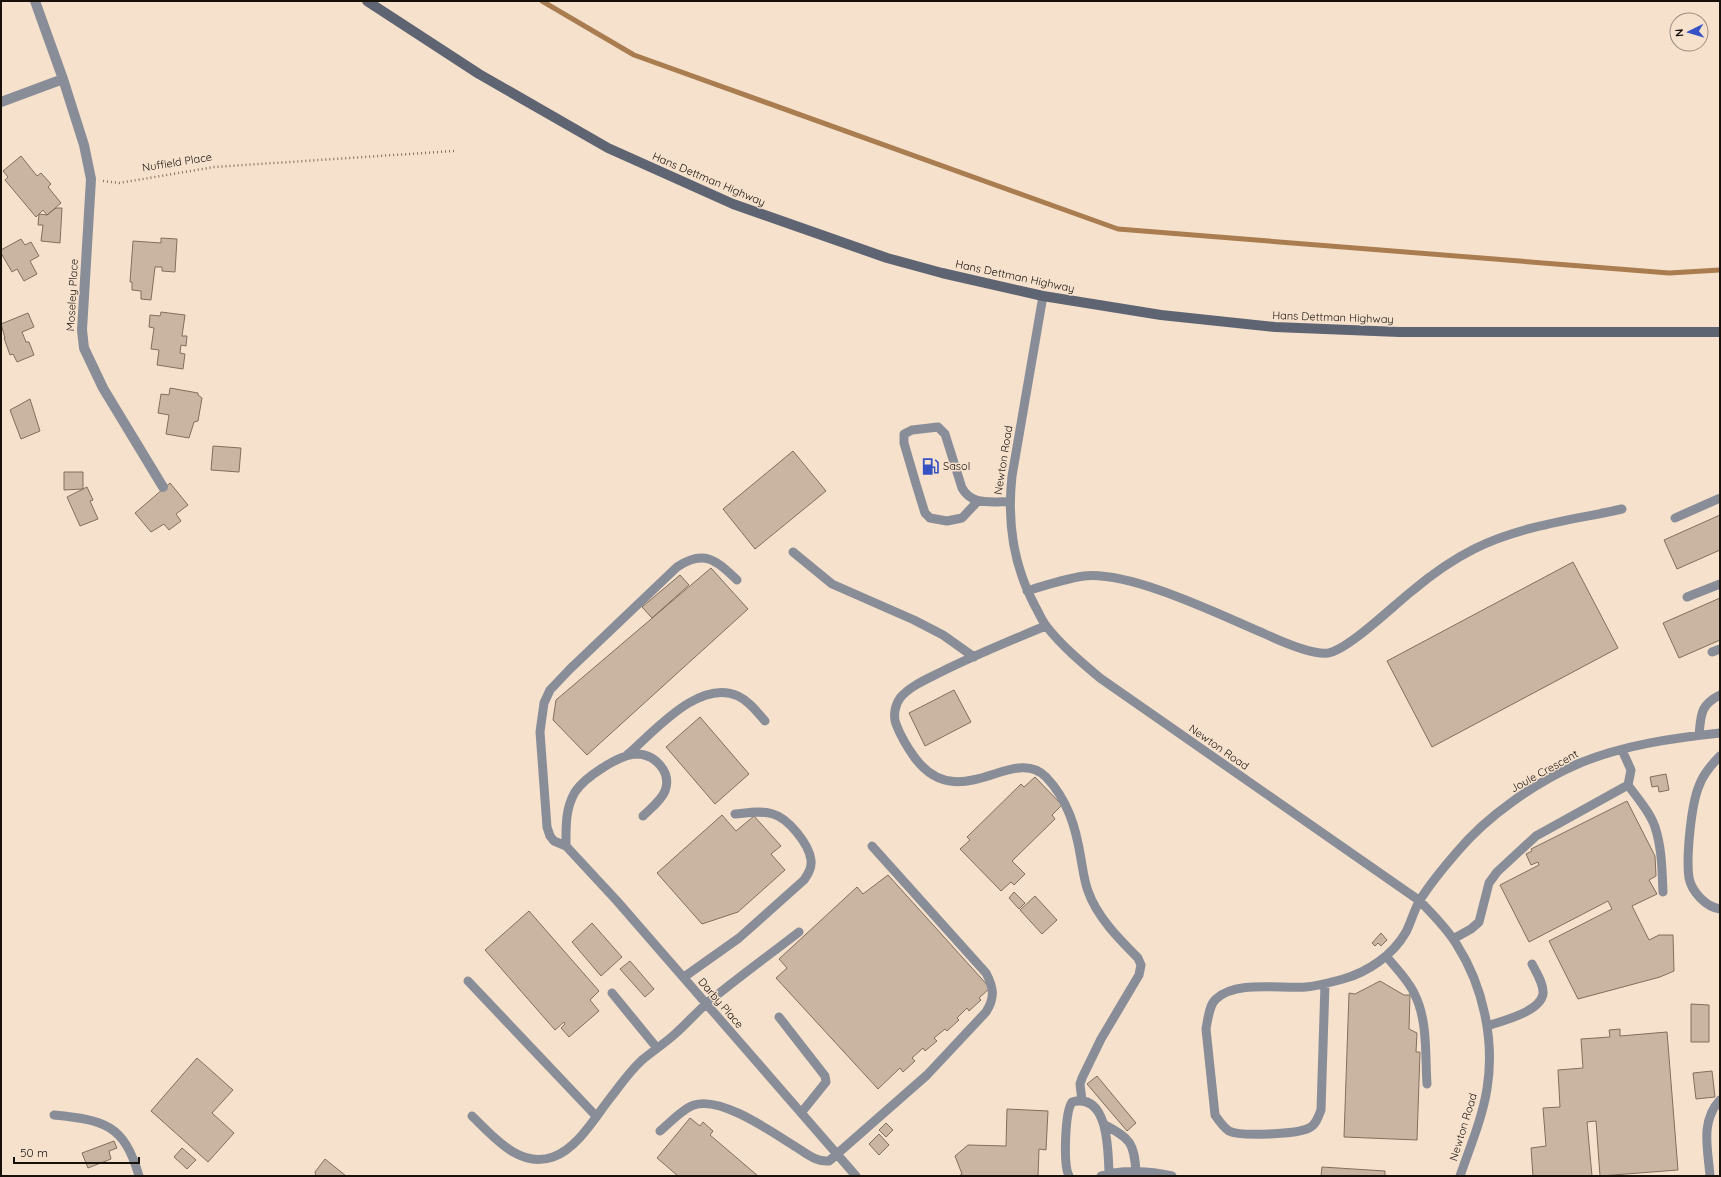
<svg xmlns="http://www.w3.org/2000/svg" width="1721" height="1177" viewBox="0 0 1721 1177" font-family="Quicksand,sans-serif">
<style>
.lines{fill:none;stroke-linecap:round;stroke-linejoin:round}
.stream{stroke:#a97d4f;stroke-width:5}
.building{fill:#c9b5a2;stroke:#816f5d}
.path{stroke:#7e7164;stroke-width:2.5;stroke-dasharray:1 3;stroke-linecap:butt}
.lane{stroke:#898d97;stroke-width:9}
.street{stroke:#898d97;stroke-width:10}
.secondary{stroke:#5e6472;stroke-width:10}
.labels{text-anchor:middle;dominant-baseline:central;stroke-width:3;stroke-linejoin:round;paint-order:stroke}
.street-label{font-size:11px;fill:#18110a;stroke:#f6e1cd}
.poi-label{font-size:11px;fill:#18110a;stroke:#f6e1cd;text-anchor:start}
</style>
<rect width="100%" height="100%" fill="#f6e1cd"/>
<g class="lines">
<path class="stream" d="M542,1L634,55L1118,229L1669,273L1720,270"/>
</g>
<path class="building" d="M21,156L37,176L41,173L51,184L48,187L61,203L47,215L43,210L36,217L5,180L8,177L3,171Z
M56,208H62L60,243L41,241L43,225H38L39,214L47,215Z
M161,238L177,239L175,272L162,271V267H155L151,300L141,299V291L132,290V282H130L133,241L161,243Z
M21,239L25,245L31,242L39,256L30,261L37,274L24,281L17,269L12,272L1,253V250Z
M161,312L185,315L182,336H187L186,346L181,345L180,353L185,354L183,369L157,365L159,350L151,349L154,328L149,327L150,315L160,316Z
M28,313L34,327L22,332L26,342H29L34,355L17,362L13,354L10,355L4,338H5L1,324Z
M170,388L198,393V395L202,398L198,421L194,422L189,438L166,434L169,415L158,413L161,394L169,395Z
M30,399L40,431L21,439L10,410Z
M213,446L241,448L239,472L211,470Z
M793,451L826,491L755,549L723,509Z
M64,472H83V489L64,490Z
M170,483L188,505L176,514L181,521L169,530L164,524L151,532L135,513Z
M87,487L93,500L90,501L98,519L80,526L67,497Z
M1720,515V550L1677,569L1664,540Z
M1573,562L1618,648L1432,747L1387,661Z
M711,568L748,609L587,755L553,720L556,700Z
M680,575L689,585L652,618L642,607Z
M1720,598V640L1679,658L1663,623Z
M954,690L971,722L925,746L909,713Z
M700,717L749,774L715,804L666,747Z
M1666,774L1669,790L1659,792L1658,786L1652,787L1650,777Z
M1035,777L1062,805L1052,815L1055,819L1012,861L1025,874L1014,885L1011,882L1001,891L960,849L970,840L967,837L1021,784L1024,787Z
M1627,801L1655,856L1656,876L1649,880L1657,894L1632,906L1649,940L1659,935H1673L1674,971L1660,977L1578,999L1549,941L1612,909L1608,901L1529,942L1500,885L1539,865L1538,862L1531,865L1526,854L1532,851L1531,849Z
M722,815L736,831L754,816L781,846L771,854L785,870L738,912L702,924L657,873Z
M888,875L990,988L979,998L981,1000L969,1011L967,1008L957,1018L959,1020L947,1031L945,1029L934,1038L937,1041L925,1051L923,1048L912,1058L915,1061L903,1072L900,1068L878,1089L776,978L787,968L779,959L857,887L863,894Z
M1014,892L1025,903L1019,909L1009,898Z
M1035,896L1057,920L1042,934L1020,910Z
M529,911L599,991L590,1000L599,1011L569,1037L561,1028L565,1024L564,1022L555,1030L485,950Z
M592,923L622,957L601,976L572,942Z
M1381,933L1387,940L1381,946L1378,943L1375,946L1372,943Z
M630,961L654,989L645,997L620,969Z
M1380,981L1404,995H1410L1409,1029L1417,1033L1416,1052H1420L1417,1140L1344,1137L1349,993L1355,994Z
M1691,1004L1709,1005V1042H1691Z
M1620,1029V1036L1667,1032L1678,1170L1600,1176L1596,1121L1587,1122L1592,1176H1533L1531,1148L1546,1146L1543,1108L1560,1107L1558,1070L1583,1068L1581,1039L1610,1037L1609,1030Z
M197,1058L233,1090L212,1113L234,1133L208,1162L151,1111Z
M1712,1071L1715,1097L1696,1099L1693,1073Z
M1097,1076L1136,1123L1127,1131L1087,1084Z
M1007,1109L1048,1111L1046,1150L1039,1149L1038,1176H959L962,1174L955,1156L968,1145L1006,1146Z
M690,1118L700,1126L703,1122L713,1131L710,1135L758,1176H678L657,1158Z
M886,1123L893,1130L886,1137L879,1130Z
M879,1134L889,1145L879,1155L869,1144Z
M114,1141L117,1148L109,1151L111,1159L88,1168L82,1153Z
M182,1148L196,1160L187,1169L174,1157Z
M325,1159L346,1176H316L315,1172Z
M1322,1167L1385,1171V1176H1321Z"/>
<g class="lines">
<path class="path" d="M103,181L119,183L214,167L454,151"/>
<path class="lane" d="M1043,296L1012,476C1007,521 1013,565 1035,606C1039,613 1042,621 1047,627C1062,646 1081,662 1100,678L1420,901C1433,915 1447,928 1457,945C1483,986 1495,1040 1487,1089C1482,1119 1470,1147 1460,1176
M978,501L962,518L947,521L930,518L925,513L916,484L904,443V434L912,430L938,427L945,434L962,488C972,506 990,501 1009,502
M1675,518L1720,498
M793,552L832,584L914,620L943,635L974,657
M737,580C716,560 704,549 677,567L570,669L550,690L544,703L540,732L547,827L550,836L554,841L566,846L617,901L856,1176
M1027,591C1046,585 1064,579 1084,576C1131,571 1218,614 1263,633C1278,640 1312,655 1328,653C1348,650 1394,605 1412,591C1431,575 1452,560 1474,549C1519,526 1573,520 1622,509
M1687,597L1720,584
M1045,626C1010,641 975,655 941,672C927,679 910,686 900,698C895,705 893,716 896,724C901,737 907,747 915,758C959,817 1014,743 1046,777C1068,800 1076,828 1081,859C1083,870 1084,880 1088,891C1097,917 1119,939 1138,958L1141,965L1139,975L1101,1039L1082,1078L1080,1084L1082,1101
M1712,652L1720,649
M1699,735C1701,715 1700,705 1720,695
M627,755C654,732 699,678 738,696C749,701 757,712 765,721
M1720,756C1711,765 1703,774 1699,786C1691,805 1686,858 1689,878C1692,892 1706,907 1720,909
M1628,785C1638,799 1650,812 1655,827C1662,848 1662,871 1663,892
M566,846C566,828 565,809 575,792C584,778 618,755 636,754C655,754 672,772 665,791C661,801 650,809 643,816
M1453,939L1471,929L1479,922L1489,883L1497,872L1536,836L1628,785L1631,770L1622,750
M1386,956C1395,967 1408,980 1414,993C1428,1020 1425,1054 1427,1084
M684,977L739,938L804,880C808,874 812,868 811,860C809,844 788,818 773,814C760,810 747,813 735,814
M468,981L596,1116
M1325,984L1321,1110C1318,1117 1316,1125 1309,1128C1298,1134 1241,1137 1229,1131C1223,1127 1219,1121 1215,1115L1206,1029C1208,1019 1209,1005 1216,999C1236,980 1280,989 1306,987C1319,986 1331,982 1343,979C1368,972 1393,955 1406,932C1411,922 1414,910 1420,900C1430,884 1444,867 1457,852C1487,816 1537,781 1580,763C1624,745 1673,738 1720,733
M612,993L657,1048
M779,1017L825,1076L826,1082L801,1113
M1487,1026C1502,1021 1540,1012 1543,994C1544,984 1536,972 1532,964
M54,1115C104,1120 124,1124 139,1176
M472,1116C493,1136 519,1169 553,1157C578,1148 595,1117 611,1097C621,1084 630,1071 642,1060C653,1051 665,1043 675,1034C686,1024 695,1014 706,1004C736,979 768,956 799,932
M1105,1125C1131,1139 1134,1143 1136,1172
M660,1131C670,1123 682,1109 694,1105C722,1096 773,1133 796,1147C807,1154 816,1162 829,1161L927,1075L986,1012C995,998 994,988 986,973L872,846
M1069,1176C1063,1165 1065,1112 1072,1102C1109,1092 1108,1152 1109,1173
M1101,1176C1122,1169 1150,1171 1172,1176
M1710,1176C1708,1150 1700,1121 1720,1100"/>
<path class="street" d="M35,1L63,79L84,145L91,179L82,330L84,348L103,388L163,487
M1,102L63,79"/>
<path class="secondary" d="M367,1L479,74L608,148L733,204L887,258L942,273L1043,296L1161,315L1275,327L1399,332H1720"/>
</g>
<defs>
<symbol id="fuel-bare" viewBox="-9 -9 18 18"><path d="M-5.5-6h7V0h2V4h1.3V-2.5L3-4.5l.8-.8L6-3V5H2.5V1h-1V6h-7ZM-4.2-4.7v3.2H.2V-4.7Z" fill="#3651c3" stroke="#f6e1cd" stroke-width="2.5" paint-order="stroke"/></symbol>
</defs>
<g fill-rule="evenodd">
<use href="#fuel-bare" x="918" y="454" width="25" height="25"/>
</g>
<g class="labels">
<g class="street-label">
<text transform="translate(177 162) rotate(-9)">Nuffield Place</text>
<text transform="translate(709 179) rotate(23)">Hans Dettman Highway</text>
<text transform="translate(1015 276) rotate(12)">Hans Dettman Highway</text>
<text transform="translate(72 295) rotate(-87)">Moseley Place</text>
<text transform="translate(1333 317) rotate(2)">Hans Dettman Highway</text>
<text transform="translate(1003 460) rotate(-81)">Newton Road</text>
<text transform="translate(1219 747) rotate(35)">Newton Road</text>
<text transform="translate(1544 771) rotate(-29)">Joule Crescent</text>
<text transform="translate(721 1003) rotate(49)">Darby Place</text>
<text transform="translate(1463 1127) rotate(-73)">Newton Road</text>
</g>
<g class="poi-label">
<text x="943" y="466">Sasol</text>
</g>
</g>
<rect width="1721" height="1177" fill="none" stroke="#18110a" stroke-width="4"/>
<g transform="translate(1689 32) rotate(265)"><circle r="19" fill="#f6e1cd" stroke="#9d8e7f"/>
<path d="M0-3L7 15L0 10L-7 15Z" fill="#3651c3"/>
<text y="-6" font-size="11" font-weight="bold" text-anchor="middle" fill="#18110a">N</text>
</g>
<path d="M14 1157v6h125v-6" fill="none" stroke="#18110a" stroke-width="2"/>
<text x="20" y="1157" font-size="12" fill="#18110a" stroke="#f6e1cd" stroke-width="3" paint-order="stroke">50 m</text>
</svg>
